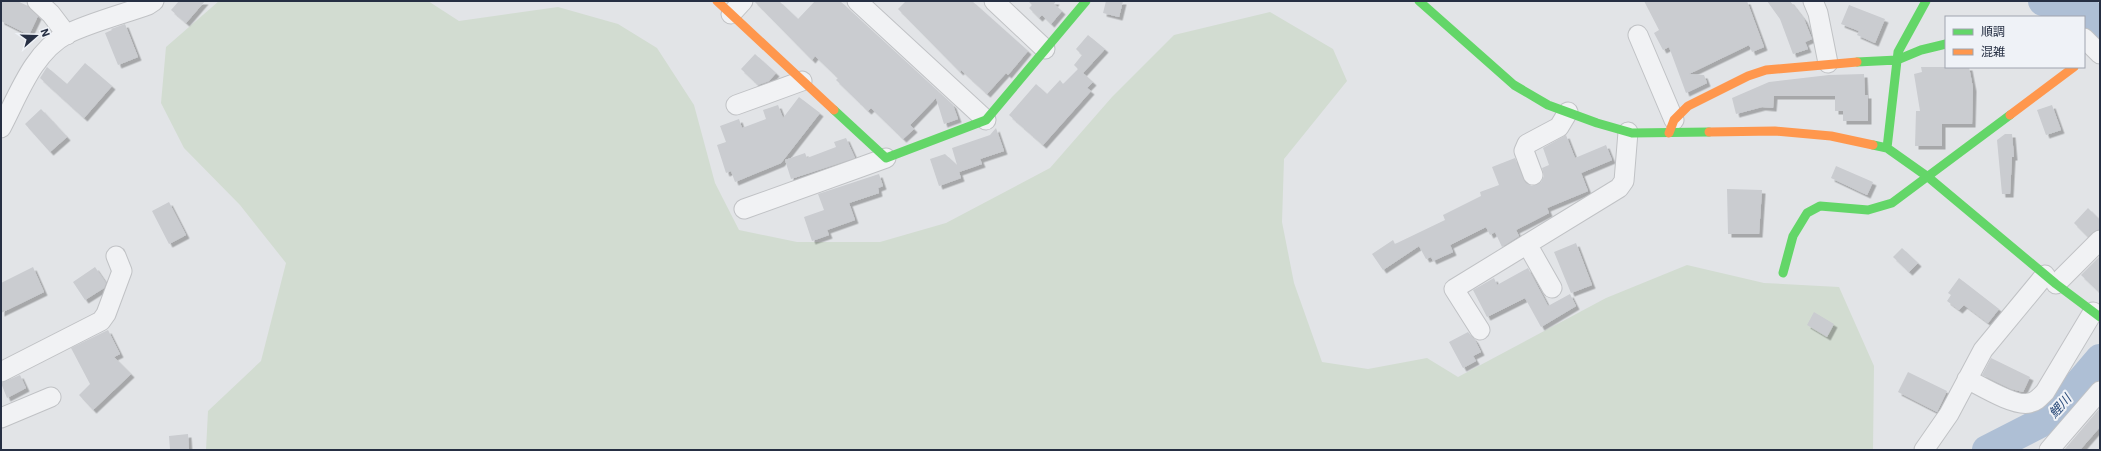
<svg xmlns="http://www.w3.org/2000/svg" width="2101" height="451" viewBox="0 0 2101 451" font-family="'IBM Plex Sans','Noto Sans JP',sans-serif">
<style>
.green{fill:#d2dcd1}
.lines{fill:none;stroke-linecap:round;stroke-linejoin:round}
.river{stroke:#aebfd5;stroke-width:30}
.building{fill:#caccd0;filter:url(#shadow)}
.street-casing{stroke:#c0c2c5;stroke-width:21}
.street{stroke:#f1f2f4;stroke-width:19}
.fast{stroke:#63d668;stroke-width:9}
.slow{stroke:#ff974d;stroke-width:9}
.labels{text-anchor:middle;dominant-baseline:central;stroke-width:4;stroke-linejoin:round;paint-order:stroke}
.water-label{font-size:13px;font-style:italic;fill:#2c4c7a;stroke:#eff2f7}
</style>
<defs>
<filter id="shadow"><feDropShadow dx="3.5" dy="3.5" stdDeviation="0" flood-color="#0004"/></filter>
</defs>
<rect width="100%" height="100%" fill="#e2e4e7"/>
<path class="green" d="M219,1H428L459,21L558,7L618,24L657,48L694,105L715,183L739,230L797,242H880L946,223L1050,168L1112,97L1174,35L1270,12L1333,49L1347,81L1284,159L1282,222L1294,283L1322,362L1368,369L1427,358L1458,377L1606,298L1687,265L1764,283L1839,287L1874,366L1873,450H206L208,411L261,361L286,263L240,205L184,148L161,103L166,47Z"/>
<g class="lines">
<path class="river" d="M2043,1L2089,14L2100,25
M1987,450L2050,418L2100,359"/>
</g>
<path class="building" d="M1,1H17L28,6L38,16L29,35L1,21Z
M179,1H205L186,23L171,10Z
M754,1H779L798,19L815,1H840L953,105L958,119L944,124L936,98L913,122L910,125L914,129L903,139L871,108L868,111L836,80L838,78L815,56L812,60Z
M906,1H972L1028,51L1008,75L1006,73L987,94L961,70L960,72L898,9Z
M1028,1H1056L1054,4L1062,11L1051,24L1042,15L1039,18L1029,8L1032,5Z
M1106,1H1123L1119,17L1103,13Z
M1644,1H1747L1764,47L1752,52L1749,45L1689,74L1704,75L1707,83L1686,93L1669,47L1663,50L1654,33L1659,30Z
M1767,1H1790L1804,19L1812,39L1805,42L1808,49L1793,54L1780,19Z
M1849,5L1885,19L1875,43L1857,35L1859,31L1841,24Z
M125,24L138,57L118,65L105,33L112,30L111,29Z
M1088,35L1105,49L1083,73L1093,82L1087,88L1091,91L1043,145L1009,115L1036,84L1047,94L1060,80L1063,84L1078,69L1074,65L1082,55L1076,49Z
M755,54L776,73L769,81L758,85L741,69Z
M85,63L112,86L84,118L40,78L47,67L67,84Z
M1921,67H1969L1973,88L1972,124H1942V146H1915L1916,111H1920L1914,74L1922,72Z
M1864,74L1865,95H1868V121H1843V111H1835V96H1774L1773,108L1762,107L1736,114L1732,98L1769,82L1829,75Z
M799,97L820,113L781,163L735,182L731,171L726,173L717,145L726,142L720,126L739,119L742,128L766,119L763,110L778,105L783,118Z
M2052,105L2061,130L2046,135L2037,110Z
M41,109L67,137L50,152L25,124Z
M996,128L1004,151L980,159L982,164L959,172L961,178L939,186L930,159L945,154L957,165L952,148L990,135Z
M2005,134H2012L2014,157H2012L2010,194H2002L1997,140Z
M1566,135L1575,158L1606,145L1612,160L1581,173L1588,191L1547,208L1549,213L1516,230L1519,236L1502,247L1495,232L1490,235L1486,227L1450,245L1453,252L1433,261L1431,257L1426,259L1419,246L1383,270L1372,254L1393,240L1395,244L1445,220L1443,215L1481,196L1480,192L1499,185L1492,167L1515,158L1526,183L1532,186L1541,182L1544,176L1542,168L1549,165L1543,148Z
M846,138L855,158L791,179L785,160L805,153L807,158L836,147L834,142Z
M1836,166L1873,182L1867,195L1831,178Z
M879,174L883,186L878,188L879,193L849,203L855,220L827,230L829,235L812,241L804,217L824,210L818,194Z
M1727,189L1762,190L1759,234H1728Z
M169,202L186,235L169,244L152,211Z
M2088,208L2100,220V229L2093,232L2088,237L2074,223Z
M1576,243L1592,285L1571,293L1554,252Z
M1902,248L1918,263L1909,272L1893,257Z
M2100,256V293L2081,275Z
M33,267L44,292L1,313V283Z
M95,267L106,283L104,288L85,300L73,282Z
M1528,268L1548,306L1570,294L1576,306L1541,327L1525,298L1487,317L1473,290L1494,278L1497,285Z
M1959,278L1999,309L1988,323L1964,305L1959,310L1947,301L1951,295L1948,293Z
M1814,312L1834,324L1827,337L1807,325Z
M108,330L120,354L114,357L131,374L93,410L79,395L90,384L71,348Z
M1468,332L1475,340L1481,352L1473,356L1476,361L1463,368L1449,342Z
M1991,358L2030,377L2023,392L2011,389L1982,375Z
M1908,372L1947,391L1937,412L1898,392Z
M20,375L26,388L7,398L1,383Z
M2100,408V427L2080,450H2064Z
M188,434L189,450H170L169,436Z"/>
<g class="lines">
<defs>
<path id="street" d="M37,1L51,14L67,35
M857,1L986,120
M994,1L1045,49
M1813,1L1818,13L1828,63
M731,14L743,1
M1638,35L1674,120
M2084,38L2100,54
M736,105L802,81
M1,128C18,96 33,52 67,34C89,23 123,14 148,5L154,1
M1533,175L1524,151L1527,144L1559,127L1568,112
M744,209L886,158
M1527,244L1552,288
M2056,284L2100,240
M1480,330L1454,289L1619,188L1624,181L1628,132
M1,372L101,321L106,314L122,271L116,256
M1967,379C1981,386 2015,407 2029,403C2036,402 2040,397 2045,392L2093,312
M1,418L51,397
M1924,450L1949,414L1983,350L2045,275
M2049,450L2100,391"/>
</defs>
<use href="#street" class="street-casing"/>
<use href="#street" class="street"/>
<path class="fast" d="M1419,1L1514,85L1548,105L1597,123L1632,133L1709,132
M1857,62L1897,60L1921,50L1946,44
M834,110L886,158L986,120L1086,1
M1873,145L1887,148L1928,177L2056,284L2100,317
M1887,148L1898,52L1926,1
M1783,273L1793,236L1807,213L1820,206L1868,210L1892,203L2010,115"/>
<path class="slow" d="M717,1L834,110
M2010,115L2074,67
M1709,132L1775,131L1831,136L1873,145
M1669,133L1674,120L1688,106L1748,76L1766,70L1857,62"/>
</g>
<g class="labels">
<g class="water-label">
<text transform="translate(2060 406) rotate(-48)">鯉川</text>
</g>
</g>
<rect width="2101" height="451" fill="none" stroke="#262f43" stroke-width="4"/>
<rect x="1945" y="16" width="140" height="52" fill="#eff2f7" stroke="#9fa4af"/>
<rect x="1953" y="29" width="20" height="6" fill="#63d668" stroke="#9fa4af"/>
<text x="1981" y="36" font-size="12" fill="#262f43">順調</text>
<rect x="1953" y="49" width="20" height="6" fill="#ff974d" stroke="#9fa4af"/>
<text x="1981" y="56" font-size="12" fill="#262f43">混雑</text>
<g transform="translate(36 36) rotate(70)" stroke="#eff2f7" stroke-width="3" paint-order="stroke">
<path d="M0-3L7 15L0 10L-7 15Z" fill="#262f43"/>
<text y="-6" font-size="11" font-weight="bold" text-anchor="middle" fill="#262f43">N</text>
</g>
</svg>
